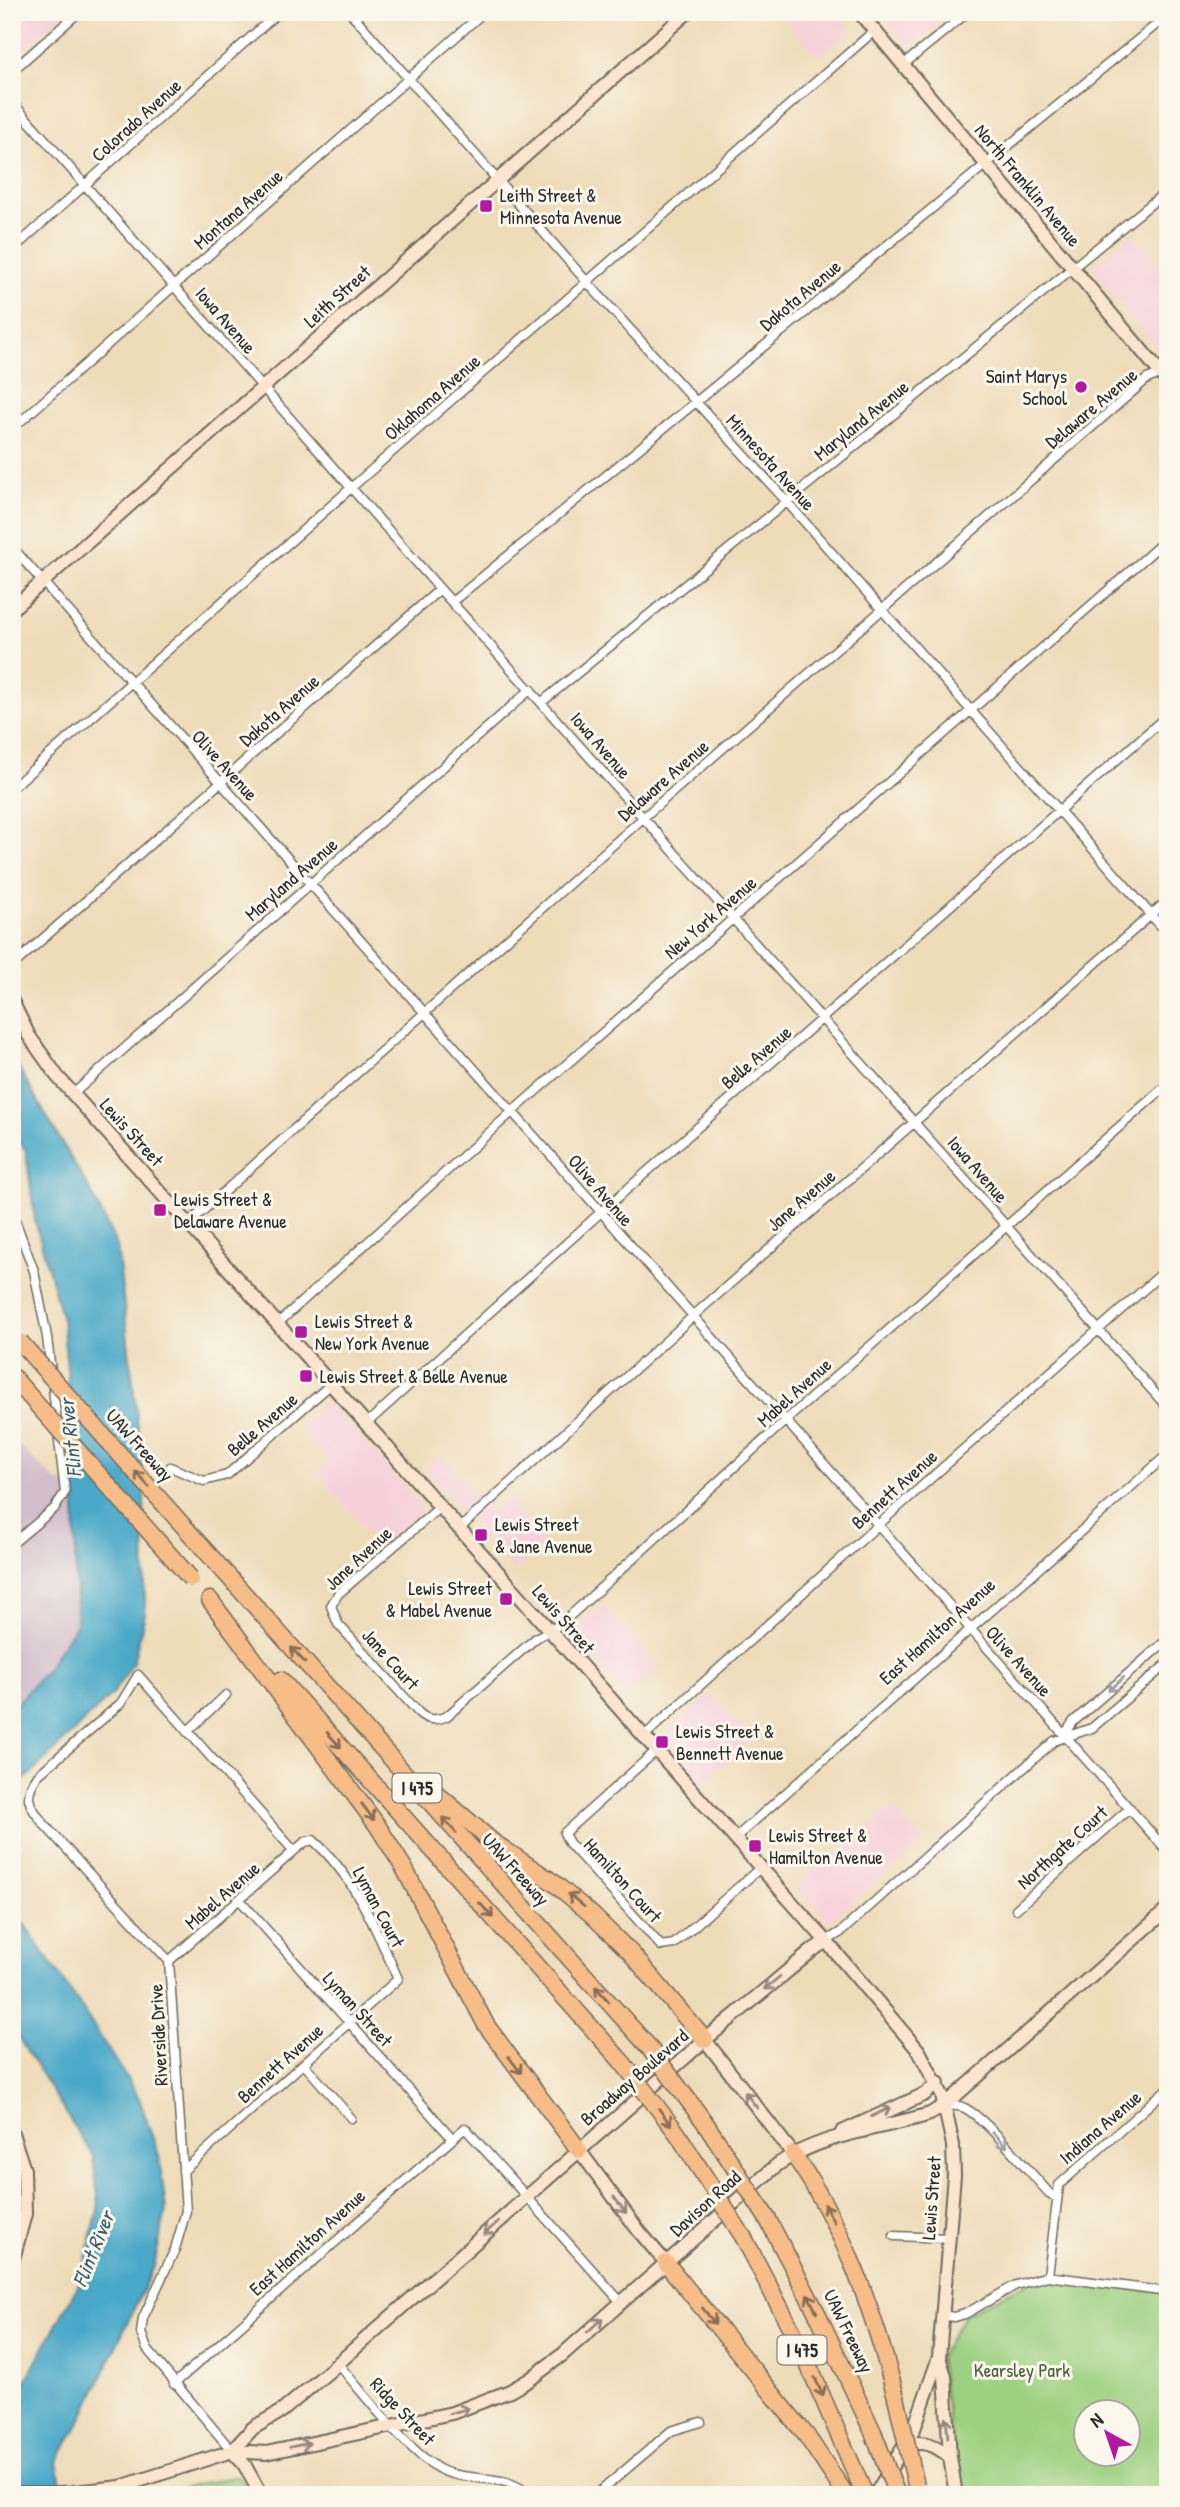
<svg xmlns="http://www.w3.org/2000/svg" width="1180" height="2507" viewBox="0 0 1180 2507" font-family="'Patrick Hand',sans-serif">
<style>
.built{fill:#f6cfd9}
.industrial{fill:#d1bdcb}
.green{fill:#9dd080;stroke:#647e56;stroke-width:2;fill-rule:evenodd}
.water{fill:#49a8c8;stroke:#3a6a7a;stroke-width:2}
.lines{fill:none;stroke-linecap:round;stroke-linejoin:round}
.street-casing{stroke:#6f695d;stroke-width:11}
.secondary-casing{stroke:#6f695d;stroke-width:16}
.highway-casing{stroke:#6f695d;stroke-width:19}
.street{stroke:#fff;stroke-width:8}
.secondary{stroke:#fce5cf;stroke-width:12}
.highway{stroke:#f7bd88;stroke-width:16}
.highway-bridge-casing{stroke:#6f695d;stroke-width:19;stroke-linecap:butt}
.highway-bridge{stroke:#f7bd88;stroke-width:16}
.oneway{stroke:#876d55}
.oneway2{stroke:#a0a0a0}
.oneway3{stroke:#94887d}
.poi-dot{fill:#b5179e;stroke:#fbf7ec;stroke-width:2.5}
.labels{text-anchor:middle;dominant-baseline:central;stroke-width:6;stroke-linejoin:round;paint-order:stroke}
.shield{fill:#fbf7ec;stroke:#696865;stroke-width:2}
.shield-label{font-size:18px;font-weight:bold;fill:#2b2b2b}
.street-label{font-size:19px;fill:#2b2b2b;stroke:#fbf7ec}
.poi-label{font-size:19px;fill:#2b2b2b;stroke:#fbf7ec;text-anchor:start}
.park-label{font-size:19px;fill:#4d5d44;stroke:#fbf7ec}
.water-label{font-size:21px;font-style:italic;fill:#375d6a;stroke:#fbf7ec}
</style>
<rect width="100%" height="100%" fill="#fbf7ec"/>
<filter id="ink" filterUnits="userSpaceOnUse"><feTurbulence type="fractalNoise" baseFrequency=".0143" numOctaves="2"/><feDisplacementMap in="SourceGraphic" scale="14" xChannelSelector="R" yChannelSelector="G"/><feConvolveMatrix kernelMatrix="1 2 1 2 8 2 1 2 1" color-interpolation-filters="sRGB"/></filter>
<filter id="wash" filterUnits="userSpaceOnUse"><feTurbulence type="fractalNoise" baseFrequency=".00686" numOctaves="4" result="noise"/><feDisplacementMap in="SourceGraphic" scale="28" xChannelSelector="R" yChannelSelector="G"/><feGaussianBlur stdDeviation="1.57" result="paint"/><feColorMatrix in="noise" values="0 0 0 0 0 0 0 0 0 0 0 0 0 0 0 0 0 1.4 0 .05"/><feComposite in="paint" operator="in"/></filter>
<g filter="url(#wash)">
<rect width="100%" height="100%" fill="#eedcb9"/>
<path class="built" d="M12,12H66L12,60Z
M779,12H837L851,30L817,57Z
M878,12H940L945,18L909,48Z
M1132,233L1168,275L1167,361L1092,267Z
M327,1401L423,1509L380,1546L317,1473L328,1462L299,1427Z
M441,1456L492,1513L508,1500L544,1542L515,1571L424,1468Z
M603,1606L658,1666L627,1696L571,1634Z
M711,1694L753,1740L701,1784L666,1747V1734Z
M893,1806L924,1842L829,1921L796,1886Z"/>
<path class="industrial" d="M12,1439L56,1481L75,1484L76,1625L45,1671L12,1709Z"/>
<path class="green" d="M1036,2278L1168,2292V2495H959L939,2357L965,2314ZM1086,2412H1128V2454H1086Z
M237,2476L253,2495H151Z"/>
<path class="water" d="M12,1057L93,1196L117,1246L144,1479L145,1614L133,1663L113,1693L19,1785L12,1805V1709L45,1671L76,1625L75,1447L62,1319L35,1221L26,1151L12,1131Z
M12,1906L85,2013L139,2098L159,2156L166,2210L154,2266L81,2421L57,2461L63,2495H12V2414L24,2384L81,2280L99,2205L93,2156L12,2028Z"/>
</g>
<g filter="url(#ink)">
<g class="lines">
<defs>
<path id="street" d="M350,12L587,282L787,502L1168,934
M903,65L968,12
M12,71L79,12
M12,102L440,589L1168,1408
M12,250L279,12
M12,429L484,12
M12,547L1168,1852
M453,601L1168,15
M542,702L1168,190
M12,788L352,487L874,31
M12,966L440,589
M73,1094L531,689
M12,1212L34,1271L47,1337L65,1492L55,1508L12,1544
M188,1224L644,817L1147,379L1168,371
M277,1324L512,1112L1168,538
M366,1424L600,1213L1168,715
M170,1467L204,1481L227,1475L331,1384
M440,1507L338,1594L331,1606L338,1624L418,1712C427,1721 436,1721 447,1716L536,1638L561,1624L785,1421L1168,1084
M459,1529L701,1309L1168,900
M187,1732L226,1695
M1064,1736L1073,1722L1168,1639
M643,1737L877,1526L1168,1268
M656,1751L564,1833L569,1843L661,1946L674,1944L760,1868
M735,1840L743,1831L1168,1454
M240,1900L452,2138
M1016,1909L1130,1808
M826,1941L841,1932L1054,1741L1092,1728L1168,1663
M169,1961L294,1851L305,1842L313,1840C355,1877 376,1929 398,1979L183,2171
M304,2064L351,2118
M945,2105C950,2106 957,2105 962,2107C983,2114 1031,2174 1049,2193L1057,2198
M894,2236L948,2238
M1048,2276L1059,2185L1168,2088
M942,2315L954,2317L965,2314L1016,2285L1048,2276L1168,2292
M338,2364C366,2396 401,2444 436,2467C463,2485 506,2470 528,2495
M174,2384L465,2128L621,2302
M232,2451L147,2349L141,2333L143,2318L175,2249L186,2211L169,1961L43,1823C28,1804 23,1796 38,1775L121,1703L138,1675L294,1851
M596,2495L671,2431L701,2422"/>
<path id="secondary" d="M859,12L1168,382
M12,609L688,12
M12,1001L29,1036L57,1076L826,1941L919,2051L942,2095L953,2145L954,2175L939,2357L914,2429L875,2495
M705,2040L793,2154
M842,2132L925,2094L938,2083
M12,2133L24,2170L25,2214L12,2263
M579,2150L639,2231L666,2263
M939,2357L945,2376L950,2457L956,2495
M905,2445C924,2440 936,2445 950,2457
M232,2451L253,2428L282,2411L327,2373L705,2040L813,1950L826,1941
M232,2451L244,2464L261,2495
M12,2493H66L120,2487L232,2451L266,2453L452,2413L510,2391L529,2380L562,2355L777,2165C822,2133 879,2130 930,2114L945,2105L1168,1909"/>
<path id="highway" d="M12,1376L25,1391
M187,1530L647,2045
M210,1600L377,1825L404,1868L486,2025L579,2150
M281,1680L623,2063
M422,1781L493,1842L554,1883L591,1914L630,1952L705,2040
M793,2154C845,2227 873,2311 896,2397
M767,2218L818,2315L873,2432
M744,2238L801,2348L865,2495
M666,2263L806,2435L846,2495"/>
</defs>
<use href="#street" class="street-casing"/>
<use href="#secondary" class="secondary-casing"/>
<use href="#highway" class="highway-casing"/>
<use href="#street" class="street"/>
<use href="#secondary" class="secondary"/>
<use href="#highway" class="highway"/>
<defs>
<path id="highway-bridge" d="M20,1342L187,1530
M25,1391L191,1579
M647,2045L706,2124L767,2218
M623,2063L677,2133L744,2238
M896,2397L916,2485
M873,2432L897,2495"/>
</defs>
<use href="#highway-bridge" class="highway-bridge-casing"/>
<use href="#highway-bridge" class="highway-bridge"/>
</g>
<defs><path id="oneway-shaft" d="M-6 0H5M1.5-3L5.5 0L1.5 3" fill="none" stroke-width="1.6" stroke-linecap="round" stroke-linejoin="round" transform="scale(1.75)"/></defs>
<g class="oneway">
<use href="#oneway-shaft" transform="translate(142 1479) rotate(-132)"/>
<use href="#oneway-shaft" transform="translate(298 1655) rotate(-132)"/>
<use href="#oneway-shaft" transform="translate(334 1740) rotate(48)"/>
<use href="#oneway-shaft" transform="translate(368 1812) rotate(53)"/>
<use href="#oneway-shaft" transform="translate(449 1825) rotate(-131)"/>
<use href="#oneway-shaft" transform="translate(576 1900) rotate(-140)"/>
<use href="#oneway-shaft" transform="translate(486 1910) rotate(48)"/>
<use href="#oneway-shaft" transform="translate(602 1994) rotate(-132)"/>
<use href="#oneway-shaft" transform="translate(515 2065) rotate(53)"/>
<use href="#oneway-shaft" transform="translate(665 2117) rotate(54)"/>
<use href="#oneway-shaft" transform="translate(829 2213) rotate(-118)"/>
<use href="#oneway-shaft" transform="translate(812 2303) rotate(-117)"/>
<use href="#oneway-shaft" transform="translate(709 2316) rotate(51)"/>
<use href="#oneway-shaft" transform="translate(819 2387) rotate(66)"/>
</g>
<g class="oneway2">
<use href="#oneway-shaft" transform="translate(1116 1684) rotate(139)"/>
<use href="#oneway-shaft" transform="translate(1000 2140) rotate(45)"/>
</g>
<g class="oneway3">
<use href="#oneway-shaft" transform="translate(772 1983) rotate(140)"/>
<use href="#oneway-shaft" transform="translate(751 2100) rotate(-128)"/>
<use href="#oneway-shaft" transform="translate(881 2112) rotate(-26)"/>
<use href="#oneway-shaft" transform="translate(620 2205) rotate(53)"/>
<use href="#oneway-shaft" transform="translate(491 2228) rotate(138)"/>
<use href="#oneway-shaft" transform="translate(595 2325) rotate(-42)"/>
<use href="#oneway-shaft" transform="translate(459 2411) rotate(-15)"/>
<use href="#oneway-shaft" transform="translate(947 2427) rotate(-95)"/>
<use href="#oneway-shaft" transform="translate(300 2445) rotate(-12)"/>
</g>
</g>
<g class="poi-dot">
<rect x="479" y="199" width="14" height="14" rx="3.5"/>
<circle cx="1081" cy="387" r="7"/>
<rect x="153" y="1203" width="14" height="14" rx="3.5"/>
<rect x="294" y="1325" width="14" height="14" rx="3.5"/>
<rect x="299" y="1369" width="14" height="14" rx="3.5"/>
<rect x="474" y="1528" width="14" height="14" rx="3.5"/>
<rect x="499" y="1592" width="14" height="14" rx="3.5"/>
<rect x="655" y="1735" width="14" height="14" rx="3.5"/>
<rect x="748" y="1839" width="14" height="14" rx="3.5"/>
</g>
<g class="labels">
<g class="shield">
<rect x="392.5" y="1773.5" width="49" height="29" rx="5"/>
<rect x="777.5" y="2335.5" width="49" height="29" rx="5"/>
</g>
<g class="shield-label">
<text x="417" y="1788">I 475</text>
<text x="802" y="2350">I 475</text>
</g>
<g class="street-label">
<text transform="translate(136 120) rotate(-42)">Colorado Avenue</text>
<text transform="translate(1028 185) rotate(50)">North Franklin Avenue</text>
<text transform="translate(238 209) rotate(-41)">Montana Avenue</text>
<text transform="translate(800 295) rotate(-40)">Dakota Avenue</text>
<text transform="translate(337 296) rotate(-42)">Leith Street</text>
<text transform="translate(226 320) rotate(49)">Iowa Avenue</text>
<text transform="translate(432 397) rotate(-41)">Oklahoma Avenue</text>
<text transform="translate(1091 408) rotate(-40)">Delaware Avenue</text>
<text transform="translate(861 420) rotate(-39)">Maryland Avenue</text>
<text transform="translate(771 462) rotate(48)">Minnesota Avenue</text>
<text transform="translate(279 710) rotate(-41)">Dakota Avenue</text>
<text transform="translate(601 745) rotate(49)">Iowa Avenue</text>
<text transform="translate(225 765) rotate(48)">Olive Avenue</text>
<text transform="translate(663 780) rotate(-41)">Delaware Avenue</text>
<text transform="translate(291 879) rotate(-41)">Maryland Avenue</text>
<text transform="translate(710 917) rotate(-41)">New York Avenue</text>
<text transform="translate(756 1057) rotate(-41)">Belle Avenue</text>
<text transform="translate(132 1132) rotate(48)">Lewis Street</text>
<text transform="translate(978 1169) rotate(49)">Iowa Avenue</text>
<text transform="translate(601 1190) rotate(49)">Olive Avenue</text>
<text transform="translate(801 1200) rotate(-41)">Jane Avenue</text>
<text transform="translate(794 1392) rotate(-42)">Mabel Avenue</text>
<text transform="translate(262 1424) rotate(-41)">Belle Avenue</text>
<text transform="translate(140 1445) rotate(48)">UAW Freeway</text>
<text transform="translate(894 1489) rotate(-42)">Bennett Avenue</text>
<text transform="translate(358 1558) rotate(-43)">Jane Avenue</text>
<text transform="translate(564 1619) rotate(49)">Lewis Street</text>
<text transform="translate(937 1631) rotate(-42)">East Hamilton Avenue</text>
<text transform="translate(391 1659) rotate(48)">Jane Court</text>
<text transform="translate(1019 1661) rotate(48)">Olive Avenue</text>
<text transform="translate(1062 1847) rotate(-42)">Northgate Court</text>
<text transform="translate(516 1869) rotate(48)">UAW Freeway</text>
<text transform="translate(623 1880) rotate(48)">Hamilton Court</text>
<text transform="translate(222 1895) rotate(-41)">Mabel Avenue</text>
<text transform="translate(379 1907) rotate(62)">Lyman Court</text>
<text transform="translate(358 2009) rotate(48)">Lyman Street</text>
<text transform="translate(158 2035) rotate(-93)">Riverside Drive</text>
<text transform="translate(280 2063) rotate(-42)">Bennett Avenue</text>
<text transform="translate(634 2077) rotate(-41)">Broadway Boulevard</text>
<text transform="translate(1100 2127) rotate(-41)">Indiana Avenue</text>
<text transform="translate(931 2198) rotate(-86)">Lewis Street</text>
<text transform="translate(705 2203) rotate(-42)">Davison Road</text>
<text transform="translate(307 2242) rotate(-42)">East Hamilton Avenue</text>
<text transform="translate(849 2331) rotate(64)">UAW Freeway</text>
<text transform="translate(403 2411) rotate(47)">Ridge Street</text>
</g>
<g class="poi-label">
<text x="500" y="195">Leith Street &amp;<tspan x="500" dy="22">Minnesota Avenue</tspan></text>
<text x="1067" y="376" text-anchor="end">Saint Marys<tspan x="1067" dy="22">School</tspan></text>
<text x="174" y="1199">Lewis Street &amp;<tspan x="174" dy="22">Delaware Avenue</tspan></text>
<text x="315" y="1321">Lewis Street &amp;<tspan x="315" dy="22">New York Avenue</tspan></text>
<text x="320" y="1376">Lewis Street &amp; Belle Avenue</text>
<text x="495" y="1524">Lewis Street<tspan x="495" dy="22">&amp; Jane Avenue</tspan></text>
<text x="492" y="1588" text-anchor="end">Lewis Street<tspan x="492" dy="22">&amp; Mabel Avenue</tspan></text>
<text x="676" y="1731">Lewis Street &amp;<tspan x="676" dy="22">Bennett Avenue</tspan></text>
<text x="769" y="1835">Lewis Street &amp;<tspan x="769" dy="22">Hamilton Avenue</tspan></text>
</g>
<g class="park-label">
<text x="1022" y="2370">Kearsley Park</text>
</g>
<g class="water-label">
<text transform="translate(70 1438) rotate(-96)">Flint River</text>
<text transform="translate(93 2249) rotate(-68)">Flint River</text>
</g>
</g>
<rect width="1180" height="2507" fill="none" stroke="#fbf7ec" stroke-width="42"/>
<g transform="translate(1107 2433) rotate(320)"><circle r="33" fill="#fbf7ec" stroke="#a8a59f" stroke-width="2"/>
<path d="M0-5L12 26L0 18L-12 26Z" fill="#b5179e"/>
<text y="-10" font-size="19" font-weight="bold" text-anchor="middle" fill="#2b2b2b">N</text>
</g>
</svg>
